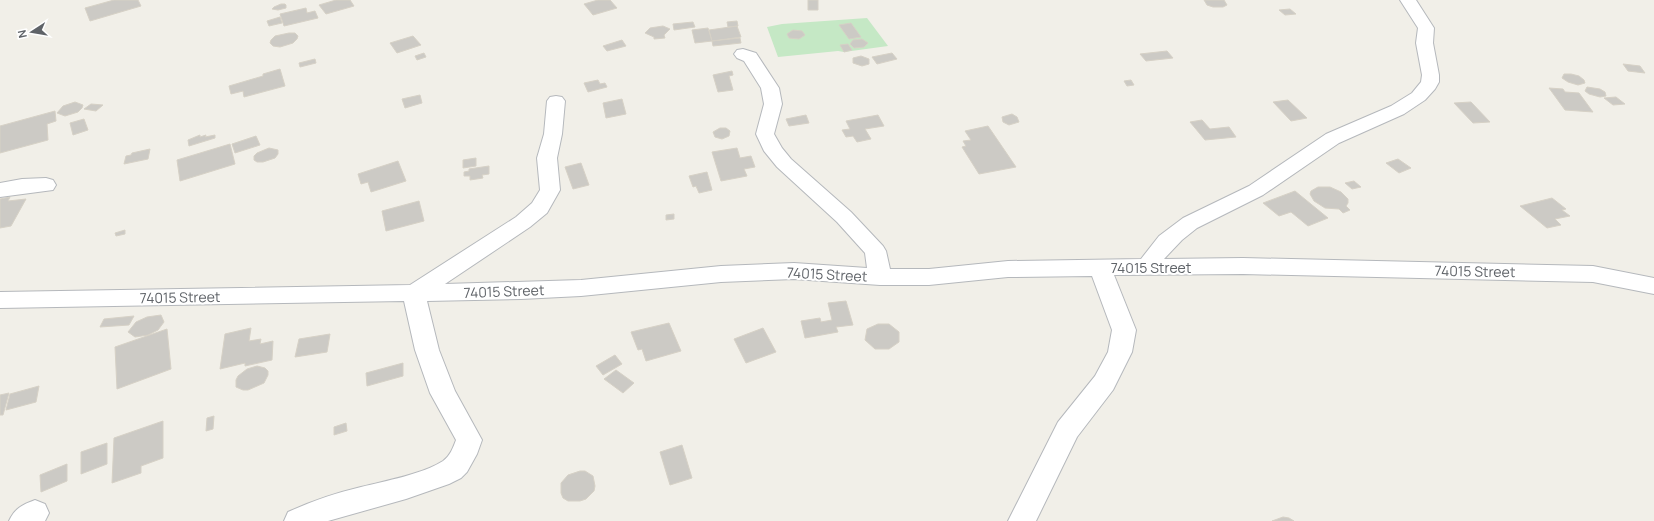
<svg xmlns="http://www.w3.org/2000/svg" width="1654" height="521" viewBox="0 0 1654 521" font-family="Manrope,sans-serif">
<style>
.green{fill:#c5e8c5}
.building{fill:#cccac5;stroke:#d6d1c6}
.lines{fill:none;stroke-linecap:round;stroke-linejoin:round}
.minor-casing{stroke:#b5b8bc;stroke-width:2}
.minor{fill:#fff;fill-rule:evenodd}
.labels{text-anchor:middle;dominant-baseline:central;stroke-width:4;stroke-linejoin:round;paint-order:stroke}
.street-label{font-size:14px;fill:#5f6368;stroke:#fff}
</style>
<rect width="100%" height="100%" fill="#f1efe8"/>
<path class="green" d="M867,18L888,46L844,52L838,51L778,57L767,27L782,24Z"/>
<path class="building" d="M114,0H138L141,6L90,21L85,8Z
M336,0H350L354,6L326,14L319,5Z
M598,0H610L617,8L593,15L584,4Z
M808,0H818V10H808Z
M1204,0H1224L1227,5L1223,7H1213L1207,5Z
M281,4H285L286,5V8L278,10L272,9L274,7Z
M306,8L307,13L315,11L318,18L284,26L280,14Z
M1290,9L1296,14L1285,15L1279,10Z
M280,17L282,23L269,26L267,21Z
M737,21L738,26L728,27L727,22Z
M693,22L695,27L674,30L673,24Z
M851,23L861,37L849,39L839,25Z
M663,26L670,29L664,35L665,38L654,39V37L645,33L650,28Z
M737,26L741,37L712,41L709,30Z
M708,28L712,41L695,43L692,30Z
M793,30L802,31L805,35L799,39L789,38L787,34Z
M289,33H295L298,36L297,39L293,43L280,47L273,46L270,43L271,40L275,36Z
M413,36L421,45L397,53L390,43Z
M740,38L741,43L713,46L712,41Z
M862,39L868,43L864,47L854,48L850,44L853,40Z
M622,40L626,46L607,51L603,46Z
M848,44L852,50L844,52L840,45Z
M1167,51L1173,58L1146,61L1140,54Z
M424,53L426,57L417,60L415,56Z
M892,53L897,59L877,64L872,57Z
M861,56L869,59V64L862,66L853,63V58Z
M315,59L316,63L300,67L299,63Z
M1623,64L1640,66L1645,73L1628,71Z
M280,69L285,86L244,97L243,91L231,94L229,86L263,76V74Z
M732,71L733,75L729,76L733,90L718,92L713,75Z
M1564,74H1571L1579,76L1584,80L1585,83L1578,85L1568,82L1562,78Z
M598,80L600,84L605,83L607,87L588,92L584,83Z
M1131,80L1134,85L1127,86L1124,81Z
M1587,87L1600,89L1605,92L1606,96L1600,97L1589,94L1585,91Z
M1549,88L1563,89L1565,92L1579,93L1593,112L1565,110Z
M420,95L422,103L405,108L402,99Z
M1616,97L1625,104L1613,105L1604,98Z
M622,99L626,114L606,118L603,103Z
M1288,100L1307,118L1291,121L1273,102Z
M75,102L83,105L82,108L78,112L65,116L57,113L63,106Z
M1471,102L1490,122L1473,123L1454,103Z
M91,104L103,105L96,111L84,109Z
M55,111L56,121L47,124L48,140L0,153V126Z
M1012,114L1017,117L1019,122L1009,125L1003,122L1002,117Z
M806,115L809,123L789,126L786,119Z
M878,115L884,126L865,129L871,139L857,142L853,136L846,137L842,130L850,129L846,121Z
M84,119L88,130L73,135L70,123Z
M1202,120L1210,129L1229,127L1236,137L1205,140L1190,122Z
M988,126L1016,167L979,174L962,147L966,146L963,141L971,140L965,131Z
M720,128H726L730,131L729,136L722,139L715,137L713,132Z
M200,135V137L206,135L205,137L215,135V138L189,146L188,140Z
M256,136L260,145L235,153L232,144Z
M230,144L235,164L180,181L177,160Z
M269,148L278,150V154L275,158L263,162H257L254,160V156L257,153Z
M737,148L740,158L751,156L755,167L744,169L747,176L721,181L712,152Z
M150,149L148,159L124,164L126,156L131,155L132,153Z
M476,158V166L463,168V160Z
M1398,159L1411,168L1399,173L1386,163Z
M398,161L406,181L371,192L368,182L361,184L358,174Z
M581,163L589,185L573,189L565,167Z
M489,166V174L482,175L483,178L470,180V176H464V172L469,171V169Z
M707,172L712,190L699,193L696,186L693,187L689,176Z
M1354,181L1361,187L1352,189L1345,183Z
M1318,187H1330L1341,192L1348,199V203L1346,206L1350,210L1343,213L1339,209L1325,208L1314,201L1310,194L1311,191Z
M1295,191L1328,218L1308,226L1291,212L1279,216L1263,203Z
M10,197L8,201L26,199L11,226L0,228V199Z
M1552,198L1566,209L1562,210L1570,216L1555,219L1561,225L1547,228L1520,206Z
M419,201L424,221L386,231L382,211Z
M674,214V219L666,220V215Z
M125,230V234L116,236L115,233Z
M846,301L853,325L836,327L838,332L805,338L801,321L820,318L821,322L832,320L828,303Z
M161,315L164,322L158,330L148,335L135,337L128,332L136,322L147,317Z
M134,316L129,325L100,327L104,319Z
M669,323L681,351L646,361L642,349L638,350L631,332Z
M878,324H889L899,332V342L889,349H875L865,340L867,329Z
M251,328L249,341L261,339L260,344L273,341L272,360L245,366V363L220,369L225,334Z
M763,328L776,352L746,363L734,339Z
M167,329L171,369L117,389L115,347Z
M330,334L327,352L295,357L299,339Z
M615,355L622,364L603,375L596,366Z
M403,363V376L367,386L366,373Z
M257,366L265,368L268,371V375L264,383L248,390H243L236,387V380L238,376L247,369Z
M616,370L634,383L623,393L604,379Z
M39,386L36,402L6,410L10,394Z
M9,393L3,415H0V395Z
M214,416L213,429L206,431L207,418Z
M163,421V458L141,466V473L112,483L114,438Z
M346,423L347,431L334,435V427Z
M107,443V464L81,474V452Z
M682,445L692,478L670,485L660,452Z
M67,464V481L41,492L40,475Z
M580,471H585L593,476L595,486L594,491L586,499L580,501H568L563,498L561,493V483L568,475Z
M1283,517L1289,518L1294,521H1272Z"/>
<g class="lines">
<defs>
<path id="minor" d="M1400,0H1416L1434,28L1433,43L1439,75V82L1435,89L1425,100L1404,114L1339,143L1263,195L1197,228L1182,240L1164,259L1243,258L1593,266L1654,278V294L1593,282L1243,274L1114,275L1136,330L1132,352L1113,390L1077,437L1036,521H1008L1058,422L1095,376L1108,352L1112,330L1092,276L1008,277L929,285H880L794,279L721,282L581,296L521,299L427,301L439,350L455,391L482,440L477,454L467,472L461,478L449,484L406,499L328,521H284L288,512C312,501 336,493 361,487C385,481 423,474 443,461C450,456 453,448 456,440L430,393L415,350L404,301L0,308V292L410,285L516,217L532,203L540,190L537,158L544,134L547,101L550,97L556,96L562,97L565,101L562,134L557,158L560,190L547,213L530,227L445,284L581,280L721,266L794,263L867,268L865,253L837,222L777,167L764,151L756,134L764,104L761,88L744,61L737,58L734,54L737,50L743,49L756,53L779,88L782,104L774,134L782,148L791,159L851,212L883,246L886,251L890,269H929L1008,261L1141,259L1159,236L1183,218L1249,186L1326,134L1391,106L1412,93L1421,82L1422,75L1416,43L1418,28Z
M46,178L53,180L56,185L53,190L0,197V183L22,179Z
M35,500L45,504L49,513L45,521H9C15,508 22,505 35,500Z"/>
</defs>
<use href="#minor" class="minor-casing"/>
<use href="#minor" class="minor"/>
</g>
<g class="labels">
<g class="street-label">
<text x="1151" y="267">74015 Street</text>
<text transform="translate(1475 271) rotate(1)">74015 Street</text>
<text transform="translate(827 274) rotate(3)">74015 Street</text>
<text transform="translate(504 291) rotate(-2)">74015 Street</text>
<text transform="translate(180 297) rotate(-1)">74015 Street</text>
</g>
</g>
<g transform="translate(32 32) rotate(258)" stroke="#ffffff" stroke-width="3" paint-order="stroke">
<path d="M0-3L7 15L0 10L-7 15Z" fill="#5f6368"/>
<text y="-6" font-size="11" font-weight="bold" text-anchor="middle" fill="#5f6368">N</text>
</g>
</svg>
